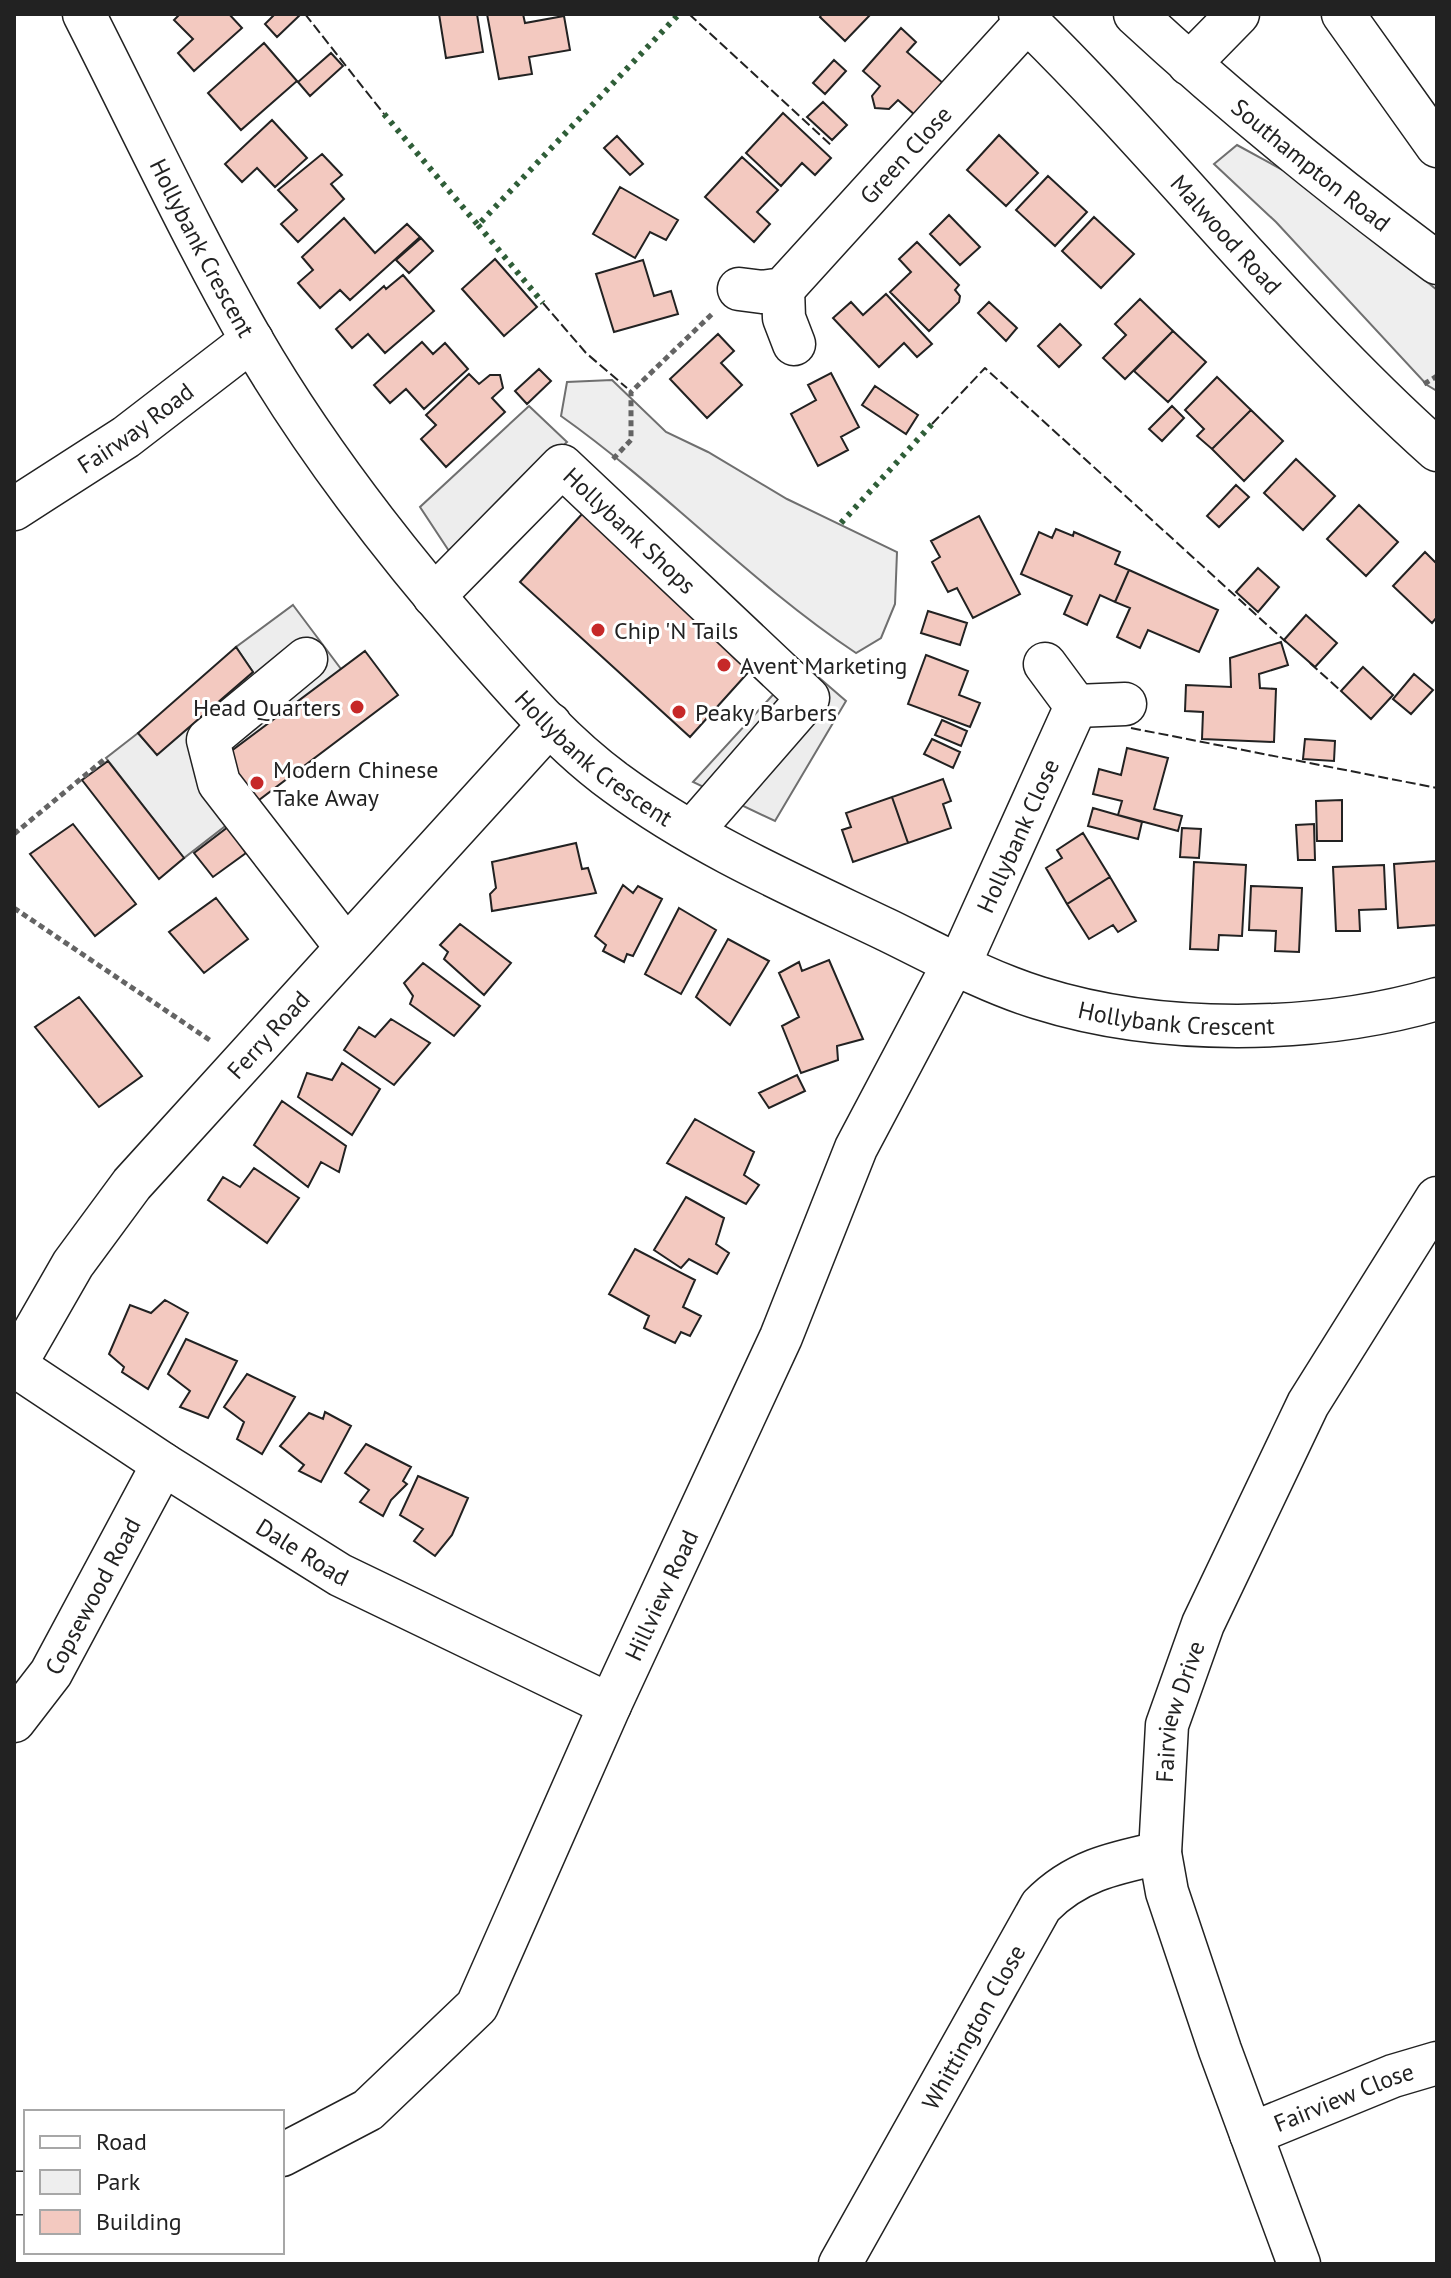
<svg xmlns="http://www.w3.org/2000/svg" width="1451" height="2278" viewBox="0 0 1451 2278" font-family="'PT Sans',sans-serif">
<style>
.green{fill:#eee;stroke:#6f6f6f;stroke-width:2}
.parking{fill:#ededed;stroke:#6f6f6f;stroke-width:2}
.building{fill:#f3c9c0;stroke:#222;stroke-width:2}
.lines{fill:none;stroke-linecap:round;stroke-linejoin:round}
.minor-casing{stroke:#222;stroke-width:45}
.path{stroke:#646464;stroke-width:5;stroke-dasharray:6 4;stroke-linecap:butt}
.minor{stroke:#fff;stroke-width:42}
.hedge{stroke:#2f5e38;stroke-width:6;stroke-dasharray:4 6;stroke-linecap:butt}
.fence{stroke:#222;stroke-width:2;stroke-dasharray:10 4;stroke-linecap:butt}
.poi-dot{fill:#c62828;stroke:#fff;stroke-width:3}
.labels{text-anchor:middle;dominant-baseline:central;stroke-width:6;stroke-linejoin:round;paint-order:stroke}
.street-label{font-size:24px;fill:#222;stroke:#fff}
.poi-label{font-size:24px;fill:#222;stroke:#fff;text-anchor:start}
</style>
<rect width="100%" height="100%" fill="#fff"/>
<path class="green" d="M1237,145L1301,180L1437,290V391L1427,385L1276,222L1214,164Z
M612,380L666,432L708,452L787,499L897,552L895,604L881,638L856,653C751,583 664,489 561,416L567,382Z"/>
<path class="parking" d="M529,406L567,442L449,551L420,507Z
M293,605L341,669L255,803L184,858L106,758L138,733L157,754L253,672L236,647Z
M802,663L846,701L775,821L693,782Z"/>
<path class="building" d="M180,14H229L242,28L194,71L178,53L193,39L174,20Z
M275,14H301L277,37L265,24Z
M439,14H477L483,52L446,58Z
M487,14H523L525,23L564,16L570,50L529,57L532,74L499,79Z
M822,14H871L845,41L820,17Z
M901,28L916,42L907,52L944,84L915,115L898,100L889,109L875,108L872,96L880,86L863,71Z
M264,43L297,81L241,130L208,93Z
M331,53L343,66L310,96L298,82Z
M834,60L846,71L825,94L813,83Z
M823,102L847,125L832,140L807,117Z
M783,113L831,158L815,175L802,163L781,186L746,153Z
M272,120L307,158L275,187L257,168L242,182L225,164Z
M999,135L1038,173L1006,206L967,170Z
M617,136L643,164L630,175L604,148Z
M322,154L342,175L331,184L344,199L298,242L281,224L297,210L278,190Z
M742,157L778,190L757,212L770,224L754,242L705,197Z
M1048,176L1087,212L1055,246L1016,210Z
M620,187L678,220L666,240L650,232L635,258L593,234Z
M949,215L980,247L960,265L930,234Z
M1094,217L1134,254L1101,288L1062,251Z
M344,218L375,253L407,224L420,237L350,300L340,290L320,308L298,283L313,270L302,257Z
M421,238L433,251L409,273L396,260Z
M917,242L959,285L955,290L960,296L959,302L929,331L890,292L911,272L899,259Z
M495,259L537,307L504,336L462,289Z
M643,260L654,296L671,291L678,314L614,332L596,274Z
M403,275L434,311L385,353L368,334L352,348L336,329L384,286L386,289Z
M886,294L932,344L917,357L904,343L879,367L833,318L851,302L863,315Z
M1140,299L1173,331L1125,379L1103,358L1126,335L1115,324Z
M989,302L1017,328L1006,341L978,313Z
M1060,324L1081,345L1059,367L1038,346Z
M1173,331L1206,362L1168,402L1134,371Z
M718,334L734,351L721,363L742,385L707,418L670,379Z
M422,342L433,354L445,343L468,369L424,409L406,389L390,403L374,385Z
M539,369L551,381L527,404L515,391Z
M831,373L859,427L841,437L848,450L818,466L791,414L816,400L808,385Z
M469,374L479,384L490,375H500L503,388L492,398L505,412L446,467L421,439L436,425L426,415Z
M1217,377L1251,410L1212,449L1197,436L1204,429L1185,410Z
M875,386L918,415L906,434L862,405Z
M1172,406L1184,418L1162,441L1149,429Z
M1251,410L1283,441L1244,481L1212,449Z
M1296,459L1335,496L1303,530L1264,493Z
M1236,485L1249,497L1219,527L1207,516Z
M1359,505L1398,542L1366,576L1327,539Z
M583,513L753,667L690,737L520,582Z
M979,516L1020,594L973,618L957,588L948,592L932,562L940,557L931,541Z
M1056,529L1073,536L1074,532L1120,552L1115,564L1129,570L1115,602L1100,595L1087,625L1064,614L1072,596L1021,574L1039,532L1052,538Z
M1425,552L1437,564V617L1432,623L1393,586Z
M1258,568L1279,587L1258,612L1236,592Z
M1129,570L1218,610L1199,652L1148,630L1140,648L1117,637L1130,608L1115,602Z
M928,611L967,623L960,645L921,633Z
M1306,615L1337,643L1315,667L1284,640Z
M1281,642L1288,665L1259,674L1260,688L1276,689L1274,742L1202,739L1203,712L1185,711L1186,685L1231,687L1230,658Z
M236,647L253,672L157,755L138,733Z
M365,651L398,695L255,803L222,758Z
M926,655L968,671L959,695L980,703L970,727L908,704Z
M1363,667L1393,695L1371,719L1341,691Z
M1414,674L1433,690L1411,714L1393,699Z
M942,720L967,731L961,746L935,735Z
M932,739L960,752L953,768L924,754Z
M1305,739L1335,741L1334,761L1303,759Z
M1127,748L1168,758L1154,809L1182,816L1178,831L1118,815L1122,801L1093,794L1099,769L1121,775Z
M108,761L184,858L159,879L82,780Z
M943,779L951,801L943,804L951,828L908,843L892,797Z
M892,797L908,843L853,862L842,830L851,827L846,813Z
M1342,800V841H1317L1316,801Z
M1093,808L1142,822L1138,839L1088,826Z
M73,824L136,904L95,936L30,854Z
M1314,824L1315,860H1298L1296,825Z
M228,827L246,853L213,877L194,853Z
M1182,828L1201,829L1199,858L1180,857Z
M1083,833L1110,877L1067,904L1046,868L1062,858L1057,850Z
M576,843L582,869L588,868L596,893L492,911L490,894L496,888L492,862Z
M1437,861V925L1398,928L1394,864Z
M1194,862L1246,865L1242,936L1219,935L1218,950L1190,949Z
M1384,865L1386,909L1359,910L1360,931H1336L1333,867Z
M1110,877L1136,921L1118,932L1113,925L1089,939L1067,904Z
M623,885L633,893L638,886L662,899L633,956L627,954L624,962L603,951L606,945L595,936Z
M1251,886L1302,888L1299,952L1275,951L1276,931L1249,930Z
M216,898L248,939L204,973L169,932Z
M679,908L716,930L681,994L645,974Z
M460,924L511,963L484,995L444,959L448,952L440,945Z
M728,939L769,961L730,1025L696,997Z
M829,960L863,1039L837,1046L838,1060L801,1073L782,1026L799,1017L779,973L799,962L802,971Z
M423,963L480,1006L454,1036L410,1004L413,996L404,983Z
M79,997L142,1076L99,1107L35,1027Z
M391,1019L430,1043L394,1085L344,1050L359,1027L375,1037Z
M342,1063L380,1089L352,1135L298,1097L307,1073L332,1080Z
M797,1075L805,1091L769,1108L759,1093Z
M282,1101L346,1146L339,1172L321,1162L308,1187L254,1145Z
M695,1119L754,1152L744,1175L759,1185L746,1204L667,1163Z
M254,1168L299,1198L267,1243L208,1200L223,1177L240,1187Z
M686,1197L724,1218L716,1244L729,1253L717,1274L689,1259L681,1268L654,1250Z
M635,1249L695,1280L683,1307L701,1316L690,1336L681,1332L675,1343L644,1328L649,1316L609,1294Z
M165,1300L188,1313L148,1389L122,1372L124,1367L109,1354L130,1305L151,1313Z
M186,1339L237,1361L208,1418L180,1407L190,1391L168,1374Z
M247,1374L295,1397L262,1454L237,1439L244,1422L224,1407Z
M325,1412L351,1426L321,1482L299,1471L304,1465L280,1446L309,1413L323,1419Z
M366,1444L411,1467L403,1481L407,1484L391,1500L383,1516L360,1502L369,1490L345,1473Z
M418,1476L468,1498L452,1535L435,1556L414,1541L423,1529L400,1515Z"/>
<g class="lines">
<defs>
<g id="minor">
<path id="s1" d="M84,14C139,122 191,234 251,339C314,448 391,547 473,641C517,691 562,744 616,783C700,845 795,886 889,931C938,955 987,982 1039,998C1160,1036 1316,1034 1437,999"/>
<path id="s2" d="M1020,14C1164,154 1287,316 1437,450"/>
<path id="s3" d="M1135,14C1231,103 1332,185 1437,263"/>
<path d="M1343,14L1437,146"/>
<path d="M1189,64L1238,14"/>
<path id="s4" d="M739,289L762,292L783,289L1027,21"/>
<path d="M783,289L784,318L794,344"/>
<path id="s5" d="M14,509L126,437L252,340"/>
<path id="s6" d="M434,596L562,466L808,698L693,830"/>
<path d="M306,659L208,740L219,783L346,947"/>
<path d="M1045,664L1076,706L1125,704"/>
<path id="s7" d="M959,965L1076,706"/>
<path id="s8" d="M14,1365L163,1464L340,1575L610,1705"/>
<path id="s9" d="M15,1365L73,1264L132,1184L550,724"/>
<path id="s10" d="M14,1721L51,1673L163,1464"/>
<path id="s11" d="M1251,2134L1393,2076L1437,2063"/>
<path id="s12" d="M282,2155L368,2110L477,2006L610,1705L781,1337L856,1148L954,963"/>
<path d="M14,2193H26"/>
<path id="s13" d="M840,2264L1041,1906C1075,1871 1114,1863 1160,1853"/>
<path id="s14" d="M1299,2264L1220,2050L1167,1892L1160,1853L1167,1725L1203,1624L1308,1404L1437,1198"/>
</g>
</defs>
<use href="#minor" class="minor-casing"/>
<path class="path" d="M1424,384L1437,376
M613,459L631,440V392L712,314
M14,834L106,758
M14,908L211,1041"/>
<use href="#minor" class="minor"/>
<path class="hedge" d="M384,114L478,225L679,14
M478,225L543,303
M841,523L932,424"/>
<path class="fence" d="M305,14L384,114
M689,14L832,146
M543,303L586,353L627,388
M932,424L985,368L1286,642
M1310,663L1341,691
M1131,728L1437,788"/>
</g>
<g class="poi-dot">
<circle cx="598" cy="630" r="8"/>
<circle cx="724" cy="665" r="8"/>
<circle cx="357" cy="707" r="8"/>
<circle cx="679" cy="712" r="8"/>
<circle cx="257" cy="783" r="8"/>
</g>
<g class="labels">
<g class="street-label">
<text stroke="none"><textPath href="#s4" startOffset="226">Green Close</textPath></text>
<text stroke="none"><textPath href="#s3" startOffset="232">Southampton Road</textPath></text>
<text stroke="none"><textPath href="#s2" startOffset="302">Malwood Road</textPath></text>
<text stroke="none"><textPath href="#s1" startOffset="262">Hollybank Crescent</textPath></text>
<text stroke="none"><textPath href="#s5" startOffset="146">Fairway Road</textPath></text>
<text stroke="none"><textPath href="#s6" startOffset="276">Hollybank Shops</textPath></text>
<text stroke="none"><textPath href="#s1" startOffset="910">Hollybank Crescent</textPath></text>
<text stroke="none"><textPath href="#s7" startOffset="142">Hollybank Close</textPath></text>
<text stroke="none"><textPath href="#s1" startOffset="1558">Hollybank Crescent</textPath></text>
<text stroke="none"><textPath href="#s9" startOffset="418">Ferry Road</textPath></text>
<text stroke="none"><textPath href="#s8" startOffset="344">Dale Road</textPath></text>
<text stroke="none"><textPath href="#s10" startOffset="148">Copsewood Road</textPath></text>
<text stroke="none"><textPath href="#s12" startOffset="698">Hillview Road</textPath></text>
<text stroke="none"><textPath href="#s14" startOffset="578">Fairview Drive</textPath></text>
<text stroke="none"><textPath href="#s13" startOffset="272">Whittington Close</textPath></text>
<text stroke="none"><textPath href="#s11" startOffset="100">Fairview Close</textPath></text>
</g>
<g class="poi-label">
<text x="614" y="630">Chip 'N Tails</text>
<text x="740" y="665">Avent Marketing</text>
<text x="341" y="707" text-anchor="end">Head Quarters</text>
<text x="695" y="712">Peaky Barbers</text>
<text x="273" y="769">Modern Chinese<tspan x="273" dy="28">Take Away</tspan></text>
</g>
</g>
<rect width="1451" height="2278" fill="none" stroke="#222222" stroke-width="32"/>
<rect x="24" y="2110" width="260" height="144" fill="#ffffff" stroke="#a7a7a7" stroke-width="2"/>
<rect x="40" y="2136" width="40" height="12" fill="#ffffff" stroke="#a7a7a7" stroke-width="2"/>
<text x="96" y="2150" font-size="24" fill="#222222">Road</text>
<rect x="40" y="2170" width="40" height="24" fill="#eeeeee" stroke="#a7a7a7" stroke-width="2"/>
<text x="96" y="2190" font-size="24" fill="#222222">Park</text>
<rect x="40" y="2210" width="40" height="24" fill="#f3c9c0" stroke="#a7a7a7" stroke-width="2"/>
<text x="96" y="2230" font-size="24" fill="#222222">Building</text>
</svg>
